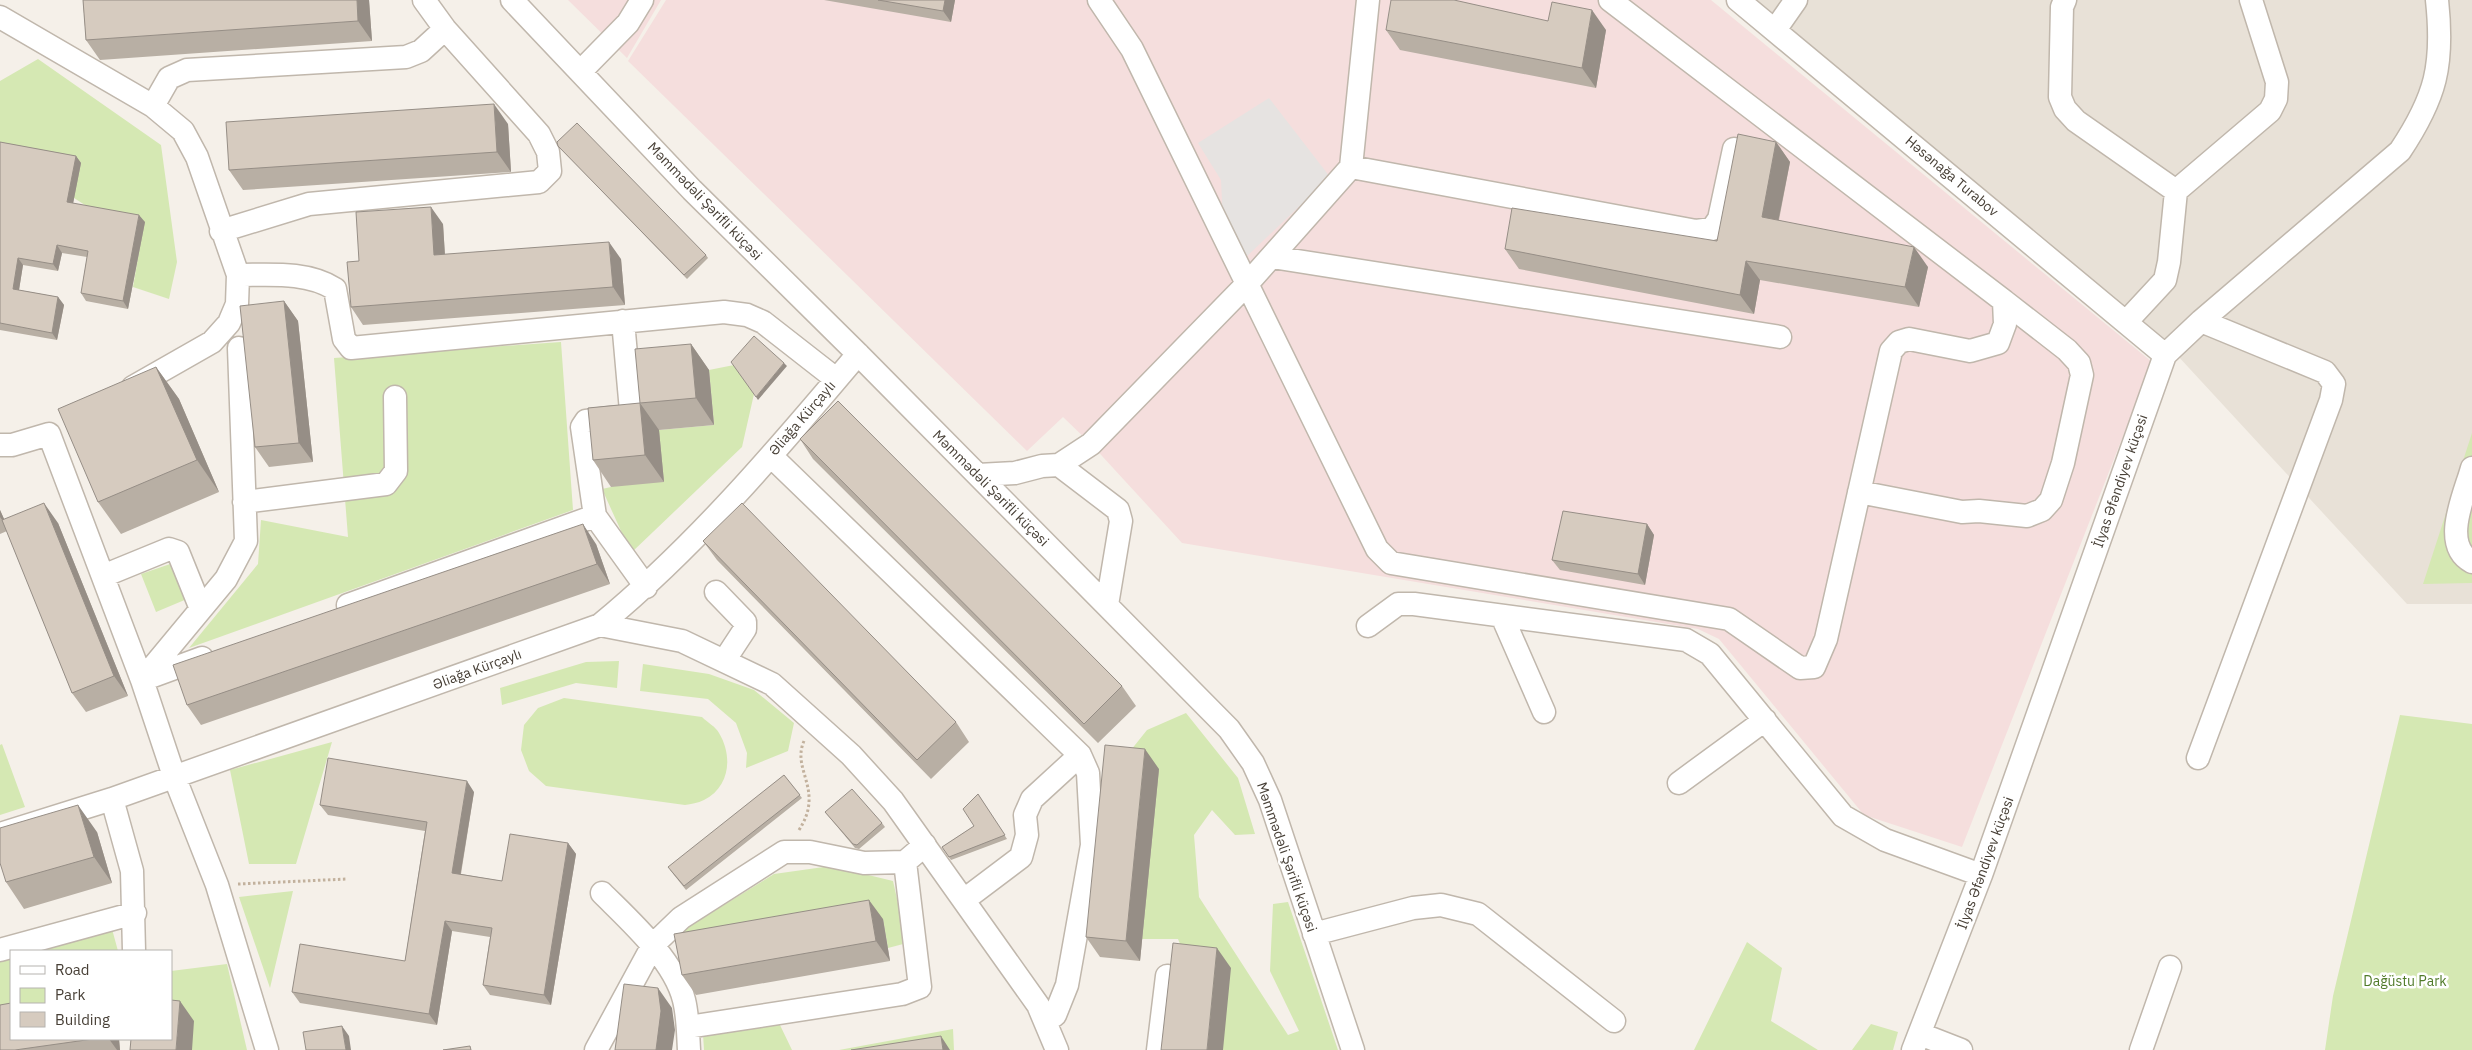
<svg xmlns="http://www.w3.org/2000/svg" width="2472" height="1050" viewBox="0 0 2472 1050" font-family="'IBM Plex Sans',sans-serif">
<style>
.residential{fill:#e8e1d7}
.medical{fill:#f5dedd}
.green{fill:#d5e8b3}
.parking{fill:#e6e3e1}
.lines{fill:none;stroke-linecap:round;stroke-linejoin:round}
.minor-casing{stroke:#c0b7ac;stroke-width:25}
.path{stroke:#c2b19d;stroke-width:3;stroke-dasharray:2.5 2.5;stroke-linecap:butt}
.minor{stroke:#fff;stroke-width:22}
.wall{fill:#b8afa4}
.shaded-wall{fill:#968e86}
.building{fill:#d6cbbf;stroke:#968e86}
.labels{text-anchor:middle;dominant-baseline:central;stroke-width:5;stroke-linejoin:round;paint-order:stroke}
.street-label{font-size:14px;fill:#484037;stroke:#fff}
.park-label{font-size:14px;fill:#517b2a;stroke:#fff}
</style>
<rect width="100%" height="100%" fill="#f5f0e9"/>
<path class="residential" d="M1749,0H2472V604H2407L2165,342Z"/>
<path class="medical" d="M568,0H661L627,58Z
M666,0H1711L2152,362L1962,847L1864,815L1719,639L1698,629L1182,543L1091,444L1063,417L1027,451L628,61Z"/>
<path class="green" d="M38,59L161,145L177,262L169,299L133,287L144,222L99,214L74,198L73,161L0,148V81Z
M561,342L573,510L189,648L258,564L261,520L348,537L334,358Z
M734,365L754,394L742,447L631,553L602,489L611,487L659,430L714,425L709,370Z
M2472,433V583L2423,584Z
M173,563L187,599L156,612L141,574Z
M619,661L617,688L576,683L502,705L500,688L586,662Z
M643,664L709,674L754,690L794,723L788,751L746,768L747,753L736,723L708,699L640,691Z
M564,698L702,717C707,722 716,727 719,733C733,756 730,787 704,800C698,803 691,804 685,805L546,786L529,771L521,750L524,725L538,708Z
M1186,713L1238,778L1255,834L1235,835L1212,810L1194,835L1199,897L1288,1035L1299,1031L1270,971L1273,904L1288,902L1338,1050H1223L1178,939H1142L1119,765L1147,730Z
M2400,715L2472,724V1050H2325L2333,996Z
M332,742L296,864H249L230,770Z
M2,744L25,807L0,815V745Z
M831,866L893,881L907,943L888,948L883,920L687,954L677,934L774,874Z
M293,891L270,988L239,897Z
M112,929L118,951H25Z
M1747,942L1782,968L1771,1021L1818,1050H1694Z
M11,955V1025L0,1027V958Z
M227,964L247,1050H192L171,1019V971Z
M779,1023L792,1050H704L703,1034Z
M1871,1024L1898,1032L1893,1050H1852Z
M953,1029L954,1050H839Z"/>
<path class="parking" d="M1269,98L1330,177L1244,259L1223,221L1221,180L1198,143Z"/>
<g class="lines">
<defs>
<path id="minor" d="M512,0L692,190L858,354L1229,729L1253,763L1270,800L1353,1050
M1099,0L1132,49L1377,549L1391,563L1729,619L1800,668L1814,667L1826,639L1891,351L1899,342L1909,339L1970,351L1998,343L2005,324L2004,301L1610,0
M1738,0L2165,355
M2065,0L2062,7L2060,97L2065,109L2076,121L2176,191
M0,17L153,106L183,131L197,157L238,275L237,304L229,323L212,342L133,387
M1775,30L1796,0
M581,71L628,23L642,0
M153,106L169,78L187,70L406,57L421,51L445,29
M1351,167L1696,231L1712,229L1719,219L1734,149
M221,231L309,204L539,182L550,171L548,152L539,134L445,29L424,0
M1272,257L1780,337
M238,275C269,275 307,271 335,289L344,339L351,348L724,312L747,315L763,322L836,379
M623,321L631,411L627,416L586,421L582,427L595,516L646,587
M2127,321L2165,280L2169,262L2176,191L2270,111L2276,99L2277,82L2251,0
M0,445H12L49,434L142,680L174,776L217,885L267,1050
M771,456L1080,755L1088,773L1092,845L1067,985L1055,1015L1045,1021
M1059,465L1091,444L1248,283L1351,167L1368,0
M2472,468C2465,494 2440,545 2472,562
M978,475L1015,473L1042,466L1059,465L1118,510L1121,521L1107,605
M1859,492L1962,512L1979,511L2027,516L2042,510L2051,500L2063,463L2082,375L2079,363L2067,350L2004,301
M244,502L386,484L396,471L395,397
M103,576L169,549L178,552L201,609
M716,592L745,622V629L724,661
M348,605L595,516
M1502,616L1544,712
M600,625L682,641L772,684L851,755L893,801L1038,1005L1057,1050
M1368,626L1398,604H1414L1686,640L1710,654L1843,816L1885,840L1981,875
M143,679L226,579L246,541L239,348
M142,680L202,658
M2198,758L2331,400L2334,384L2325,372L2201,321
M1679,783L1765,720
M112,799L132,871L134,951
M0,834L112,799L600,625C696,546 778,449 858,354
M602,893C630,921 674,960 684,1000C688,1016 688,1033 689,1050
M964,900L1021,857L1027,835L1025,815L1032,799L1080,755
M1314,934L1413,908L1441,905L1478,914L1614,1021
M0,950L135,913
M688,1027L902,994L920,987L905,862
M1920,1034L1961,1050
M596,1050L653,945L681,918L784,852H810L864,863L905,862L925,845
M1158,1050L1167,976
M1913,1050L1981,875L2165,355L2201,321L2400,151C2436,97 2444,65 2437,0
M2141,1050L2170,967"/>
</defs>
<use href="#minor" class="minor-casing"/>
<path class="path" d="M799,830C825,790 791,770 804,741
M238,884L347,879"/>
<use href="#minor" class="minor"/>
</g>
<path class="wall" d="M83,0H369L372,41L100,60L86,40Z
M824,0H955L951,22Z
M1548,21L1606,30L1596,88L1400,50L1386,30Z
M508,124L511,172L243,190L229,170Z
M0,142L76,156L81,163L73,203L145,222L128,309L86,301L81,293L87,257L62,253L58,271L23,265L19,290L58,297L64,305L57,340L0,330Z
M1776,142L1790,162L1779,220L1928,267L1919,307L1760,280L1754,314L1519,269L1505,249L1717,241Z
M558,146L706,255L708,258L687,279L561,149Z
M443,224L445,255L621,259L625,305L363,325L351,307L359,261Z
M284,301L298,321L313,462L269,467L255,447Z
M691,344L709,370L714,425L659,430L664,482L611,487L593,460Z
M156,367L179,399L219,492L121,534L98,502Z
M800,439L1122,686L1136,706L1098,743L813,459Z
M0,510L4,519L58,523L128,696L86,712L72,693L7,531L0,534Z
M1647,524L1654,535L1645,585L1560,570L1552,560Z
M703,541L956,722L969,742L931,779L717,560Z
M596,544L610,584L201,725L187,705Z
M1159,769L1140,961L1100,957L1086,937Z
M784,775L802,798L686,890L670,870Z
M474,792L461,874L502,881L568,843L576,854L551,1005L490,995L483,985L490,937L452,931L437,1025L300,1003L292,992L405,961L425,831L328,815L320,805Z
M978,794L1007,839L951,860L942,847L974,826Z
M825,812L882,823L885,827L859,849L855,848Z
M97,832L112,883L24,909L6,882Z
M883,919L890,961L696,995L682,975Z
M11,1039H119L120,1050H0Z"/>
<path class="shaded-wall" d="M357,0H369L372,41L358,21Z
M945,0H955L951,22L943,11Z
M1592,10L1606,30L1596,88L1582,68Z
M494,104L508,124L511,172L497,152Z
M1776,142L1790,162L1775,237L1762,217Z
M76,156L81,163L72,209L67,202Z
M431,207L443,224L446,273L434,255Z
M139,215L145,222L128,309L123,301Z
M609,242L621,259L625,305L613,287Z
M57,245L62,253L58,271L53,264Z
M1914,247L1928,267L1919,307L1905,287Z
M18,258L23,265L18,296L13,289Z
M1746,261L1760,280L1754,314L1740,295Z
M58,297L64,305L57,340L52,333Z
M284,301L298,321L313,462L299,443Z
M691,344L709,370L714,425L696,398Z
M784,363L787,366L758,400L756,397Z
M156,367L179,399L219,492L197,460Z
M640,403L659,430L664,482L645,455Z
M44,503L58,523L128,696L114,676Z
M0,510L9,530L0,517Z
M583,524L596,544L610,584L597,564Z
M1647,524L1654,535L1645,585L1638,574Z
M1145,749L1159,769L1140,961L1126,941Z
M467,781L474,792L459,883L452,873Z
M78,805L97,832L112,883L94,857Z
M568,843L576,854L551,1005L544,995Z
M869,900L883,919L890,961L876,941Z
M445,921L452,931L437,1025L429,1014Z
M1217,948L1231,968L1223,1050H1207Z
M658,988L672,1008L675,1030L672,1050H656Z
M180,1001L194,1021L192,1050H176Z
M342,1026L349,1036L351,1050H346Z
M941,1036L950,1050H943Z
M109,1039H119L120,1050H117Z"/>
<path class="building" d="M83,0H357L358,21L86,40Z
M878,0H945L943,11Z
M1391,0H1454L1548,21L1552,2L1592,10L1582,68L1386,30Z
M494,104L497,152L229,170L226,122Z
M577,123L706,255L684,275L558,146L557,142Z
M1738,134L1776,142L1762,217L1914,247L1905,287L1746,261L1740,295L1505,249L1512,208L1717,241Z
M0,142L76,156L67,202L139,215L123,301L81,293L88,251L57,245L53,264L18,258L13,289L58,297L52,333L0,323Z
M431,207L434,255L609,242L613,287L351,307L347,262L359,261L356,212Z
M284,301L299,443L255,447L240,306Z
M754,336L784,363L756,397L731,362Z
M691,344L696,398L640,403L635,349Z
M156,367L197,460L98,502L58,409Z
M838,401L1122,686L1084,724L800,439Z
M640,403L645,455L593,460L588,408Z
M44,503L114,676L72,693L2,520Z
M742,503L956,722L917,760L703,541Z
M1563,511L1647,524L1638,574L1552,560Z
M583,524L597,564L187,705L173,665Z
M1105,745L1145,749L1126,941L1086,937Z
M328,758L467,781L452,873L502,881L510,834L568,843L544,995L483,985L492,928L445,921L429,1014L292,992L300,944L405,961L427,822L320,805Z
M784,775L800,795L684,886L668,867Z
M852,789L882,823L857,845L853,844L825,812Z
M978,794L1005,835L949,857L942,847L974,826L963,809Z
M78,805L94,857L6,882L0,863V828Z
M869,900L876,941L682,975L674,934Z
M1173,943L1217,948L1207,1050H1161Z
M624,984L658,988L661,1011L656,1050H615Z
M171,1000L180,1001L176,1050H130L131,1039H171Z
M11,1003V1039H93L15,1050H0V1005Z
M342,1026L346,1050H306L303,1032Z
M941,1036L943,1050H851Z
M470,1046L471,1050H443Z"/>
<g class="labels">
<g class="street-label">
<text transform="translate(1952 176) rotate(40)">Həsənağa Turabov</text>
<text transform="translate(705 201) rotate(46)">Məmmədəli Şərifli küçəsi</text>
<text transform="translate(802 418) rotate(-49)">Əliağa Kürçaylı</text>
<text transform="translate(2120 481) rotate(-71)">İlyas Əfəndiyev küçəsi</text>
<text transform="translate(991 488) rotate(45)">Məmmədəli Şərifli küçəsi</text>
<text transform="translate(477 669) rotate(-20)">Əliağa Kürçaylı</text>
<text transform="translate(1287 857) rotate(71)">Məmmədəli Şərifli küçəsi</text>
<text transform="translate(1985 863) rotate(-70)">İlyas Əfəndiyev küçəsi</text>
</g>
<g class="park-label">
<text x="2405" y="981">Dağüstu Park</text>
</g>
</g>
<rect x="10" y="950" width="162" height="90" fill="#ffffff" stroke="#b6b3af"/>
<rect x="20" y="966" width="25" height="8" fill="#ffffff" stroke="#b6b3af"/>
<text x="55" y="975" font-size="15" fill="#484037">Road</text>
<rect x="20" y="988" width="25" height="15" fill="#d5e8b3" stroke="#b6b3af"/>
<text x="55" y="1000" font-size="15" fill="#484037">Park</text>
<rect x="20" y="1012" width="25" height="15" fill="#d6cbbf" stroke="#b6b3af"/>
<text x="55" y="1025" font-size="15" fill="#484037">Building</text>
</svg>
